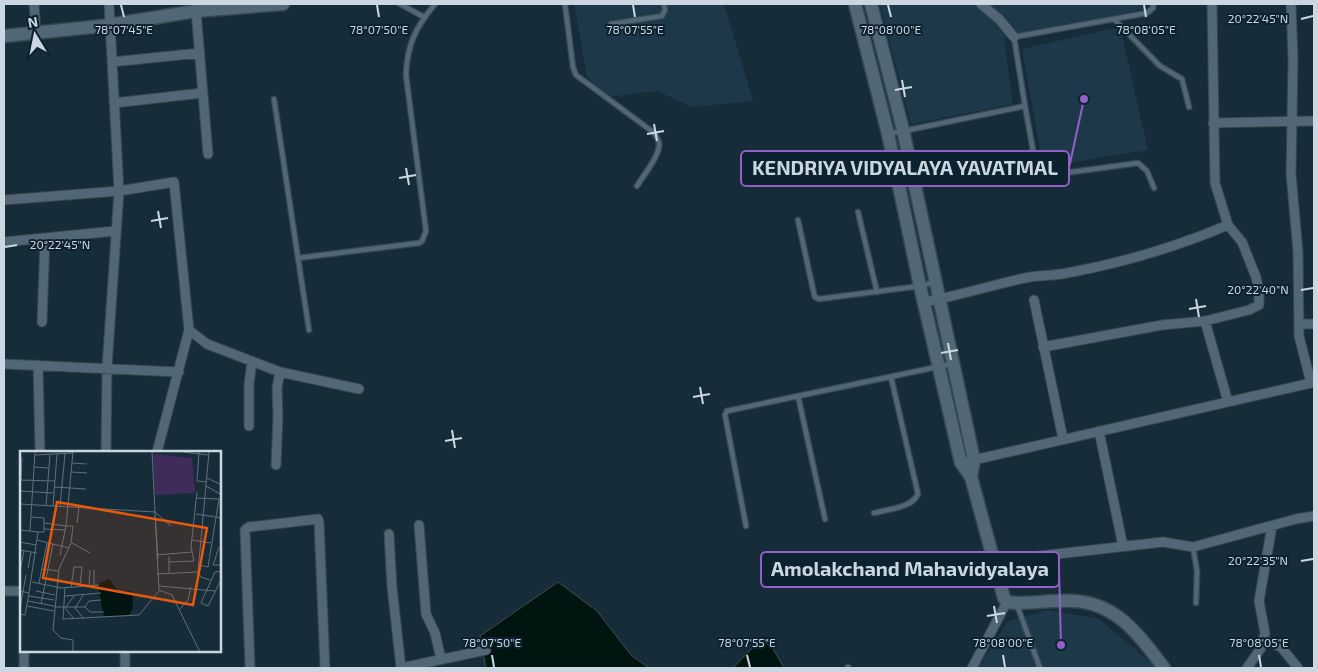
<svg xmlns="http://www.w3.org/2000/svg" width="1318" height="672" viewBox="0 0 1318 672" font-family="'Exo 2',sans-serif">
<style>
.built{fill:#1d3849}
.water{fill:#00150f;stroke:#3d4f4e}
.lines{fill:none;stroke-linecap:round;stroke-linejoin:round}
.lane-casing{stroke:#364752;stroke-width:7}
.street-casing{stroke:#364752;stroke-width:11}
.secondary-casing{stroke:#364752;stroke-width:15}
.lane{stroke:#516776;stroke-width:4.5}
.street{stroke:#516776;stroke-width:9}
.secondary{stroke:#516776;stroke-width:12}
.ticks{fill:none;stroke:#cbd7e0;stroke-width:2}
.inset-road{fill:none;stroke:#5f707c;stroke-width:1}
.view{fill:#e8590c;fill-opacity:0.15;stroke:#e8590c;stroke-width:2.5}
.inset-edge{fill:none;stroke:#cbd7e0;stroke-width:2.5}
.ticks-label{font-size:12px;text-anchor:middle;fill:#cbd7e0;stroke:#0d222f;stroke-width:4;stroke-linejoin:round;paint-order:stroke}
.leader{fill:none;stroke:#935fc9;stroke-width:2}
.callout-dot{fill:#935fc9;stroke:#0d222f;stroke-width:2}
.callout{fill:#0d222f;stroke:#935fc9;stroke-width:2}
.callout-label{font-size:20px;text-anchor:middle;font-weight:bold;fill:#cbd7e0}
</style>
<rect width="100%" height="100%" fill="#172c39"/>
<path class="built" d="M574,4H724L753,101L692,107L657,91L608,97L587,77Z
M880,4H1142L1143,9L1004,39L1013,104L911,124Z
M1120,27L1148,150L1043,167L1022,49Z
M1048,610L1099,619L1157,668H978L1008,621Z"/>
<path class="water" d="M558,582L597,611L631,655L649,668H486L480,636Z
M760,640L772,647L784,668H733Z"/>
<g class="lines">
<defs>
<path id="lane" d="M400,4L424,17
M565,4L573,67L576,75L653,132C656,135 658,139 659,143C661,154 643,176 637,186
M1114,19L1160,66L1182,79L1189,107
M611,24L662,16L665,10L664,4
M274,99L298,258L419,243L422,241L426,231L406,75C407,44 416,27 435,4
M1025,106L1014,37L1147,13L1153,8V4
M889,134L1025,106L1036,167L1039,172L1050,175L1138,163L1147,171L1154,188
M858,212L877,292
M798,220L814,294L815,297L819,299L920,286L935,282
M298,258L309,330
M798,396L825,519
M874,513C888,509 912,508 918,494L891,377
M746,526L725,415L727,411L951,364
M1193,547L1197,571L1196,603
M1017,605L1040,668
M848,667V668"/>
<path id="street" d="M34,4L36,33
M109,4L119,191L174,182L189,330L157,452
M981,4L999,19L1014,37
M196,11L208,154
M112,62L200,53
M114,103L202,93
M1213,123L1314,121
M4,200L119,191L107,367L106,451
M4,242L115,231
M1034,300L1063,439
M924,302C958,296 991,285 1025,278C1038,275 1053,276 1067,273C1122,263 1176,247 1228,225
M1205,321L1228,402
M42,322L45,238
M1299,324H1314
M189,330L207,344L280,372L359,389
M1043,347L1162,325L1205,321L1249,310L1259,305V290L1256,277L1242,242L1228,225L1215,183L1212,4
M4,364L179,372
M38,365L40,452
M249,426V384L252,361
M1099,431L1123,546
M969,461L1311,383L1299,336L1298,252L1291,174L1293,60L1291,4
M276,465L278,416L277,388L280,372
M419,525L426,614L435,633L441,659
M389,534L392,587L401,668
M995,561L1163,542L1193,547L1296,519L1314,516
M4,591H21
M1264,640L1281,647L1298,668
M24,651V668
M125,651V668
M250,668L245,530L249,527L318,519L319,522L325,668
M401,668L486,650
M972,668L1007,602
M1247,668L1261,648L1265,633L1259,601L1272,526"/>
<path id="secondary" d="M855,4L888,134L920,286L961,463L971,477L1004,598L1007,602L1016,603C1036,603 1055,600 1074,601C1117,603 1141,637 1164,668
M871,4L903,130L974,460L971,477
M4,36L102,26L196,11L283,4"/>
</defs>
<use href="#lane" class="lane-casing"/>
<use href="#street" class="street-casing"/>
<use href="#secondary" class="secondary-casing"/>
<use href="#lane" class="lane"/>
<use href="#street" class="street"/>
<use href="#secondary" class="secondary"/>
</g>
<path class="ticks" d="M121,5L124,17M377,5L379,17M633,5L635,17M888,5L891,17M1144,5L1146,17M1301,19L1313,16M902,80L905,97M895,90L912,87M654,124L657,141M647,134L664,131M406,168L409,185M399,178L416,175M158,211L161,228M151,221L168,218M5,247L17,245M1301,290L1313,288M1196,299L1199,317M1189,309L1206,306M948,343L951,360M941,353L958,350M700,387L703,404M693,397L710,394M452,430L455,448M445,441L462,438M1301,561L1313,559M994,606L997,623M987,616L1005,613M492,655L494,667M747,655L750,667M1003,655L1005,667M1259,655L1261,667"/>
<g transform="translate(20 451)">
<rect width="201" height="201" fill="#172c39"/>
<path d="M133,3L172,7L175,42L135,44Z" fill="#3f2c5b"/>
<path d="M89,128L99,141L112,140L113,157L109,164L85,166L83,163L78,133Z" fill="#00150f"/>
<path class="inset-road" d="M132,1L139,139L152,144L180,201M163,1L189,4M179,1L177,30L187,31M15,4L53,2M52,12L67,13M14,16L29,17M51,21L67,22M187,27L202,34M0,29L35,30M1,29L2,6M186,35L202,44M35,36L66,38M0,40L33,42M177,47L199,48L188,116L178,114M0,53L135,61L151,75M26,54L30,4M33,55L37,3M40,55L45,3M176,63L202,67M135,64L138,108M11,66L24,67V81H18M24,72L46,75L40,104M57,72L59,56M24,78L45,79M0,79L18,81L9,142L0,140M10,80L15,1M17,89L49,97M172,89L191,92M0,91L16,94M52,92L70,102M199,96L193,114H202M0,99L17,102M136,104L172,101M149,106V122M149,111L174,110L171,96L177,41M1,116L4,99M8,117L11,101M22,118L39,120M202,120L195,121L181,152L188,155L202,127M178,121L181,126L190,129M137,123L178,121L189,1M12,131L41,137L79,134M19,132L27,92M69,135L70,119M74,135V119M139,135L195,140M51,136L54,116H62L60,135M45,137L43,168L119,164L139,140M16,140L35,144M9,145L34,149M45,145L81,142M8,150L34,155M21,153L33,93M7,155L34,160M34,156H65L69,150L81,149M65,156L70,161H84M0,157L6,124M160,158L168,149L171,136M0,163L5,164L9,142M54,168L45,157L55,144M64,168L55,157L64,143M53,201V189L41,187L33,179L39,118L51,92L53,75H46L53,1"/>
<path class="view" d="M37,51L187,77L173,154L23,127Z"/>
<rect width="201" height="201" class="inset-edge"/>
</g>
<g class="ticks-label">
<text x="1258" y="23">20°22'45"N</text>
<text x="124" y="34">78°07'45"E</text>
<text x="379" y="34">78°07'50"E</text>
<text x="635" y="34">78°07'55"E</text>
<text x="891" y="34">78°08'00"E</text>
<text x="1146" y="34">78°08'05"E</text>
<text x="60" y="249">20°22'45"N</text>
<text x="1258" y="294">20°22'40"N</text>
<text x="1258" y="565">20°22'35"N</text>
<text x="492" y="647">78°07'50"E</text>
<text x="747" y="647">78°07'55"E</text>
<text x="1003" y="647">78°08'00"E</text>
<text x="1259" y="647">78°08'05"E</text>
</g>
<path class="leader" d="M1084 99L1069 168M1061 645L1059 569"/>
<g class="callout-dot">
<circle cx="1084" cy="99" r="5"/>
<circle cx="1061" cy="645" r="5"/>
</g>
<g class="callout">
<rect x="741" y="151" width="328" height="35" rx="5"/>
<rect x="761" y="552" width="298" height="35" rx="5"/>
</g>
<g class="callout-label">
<text x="905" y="175">KENDRIYA VIDYALAYA YAVATMAL</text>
<text x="910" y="576">Amolakchand Mahavidyalaya</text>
</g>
<rect width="1318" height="672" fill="none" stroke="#cbd7e0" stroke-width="10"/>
<g transform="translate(35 35) rotate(350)" stroke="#0d222f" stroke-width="4" paint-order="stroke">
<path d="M0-4L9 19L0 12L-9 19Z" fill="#cbd7e0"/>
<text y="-8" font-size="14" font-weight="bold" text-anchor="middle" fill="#cbd7e0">N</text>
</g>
</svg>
